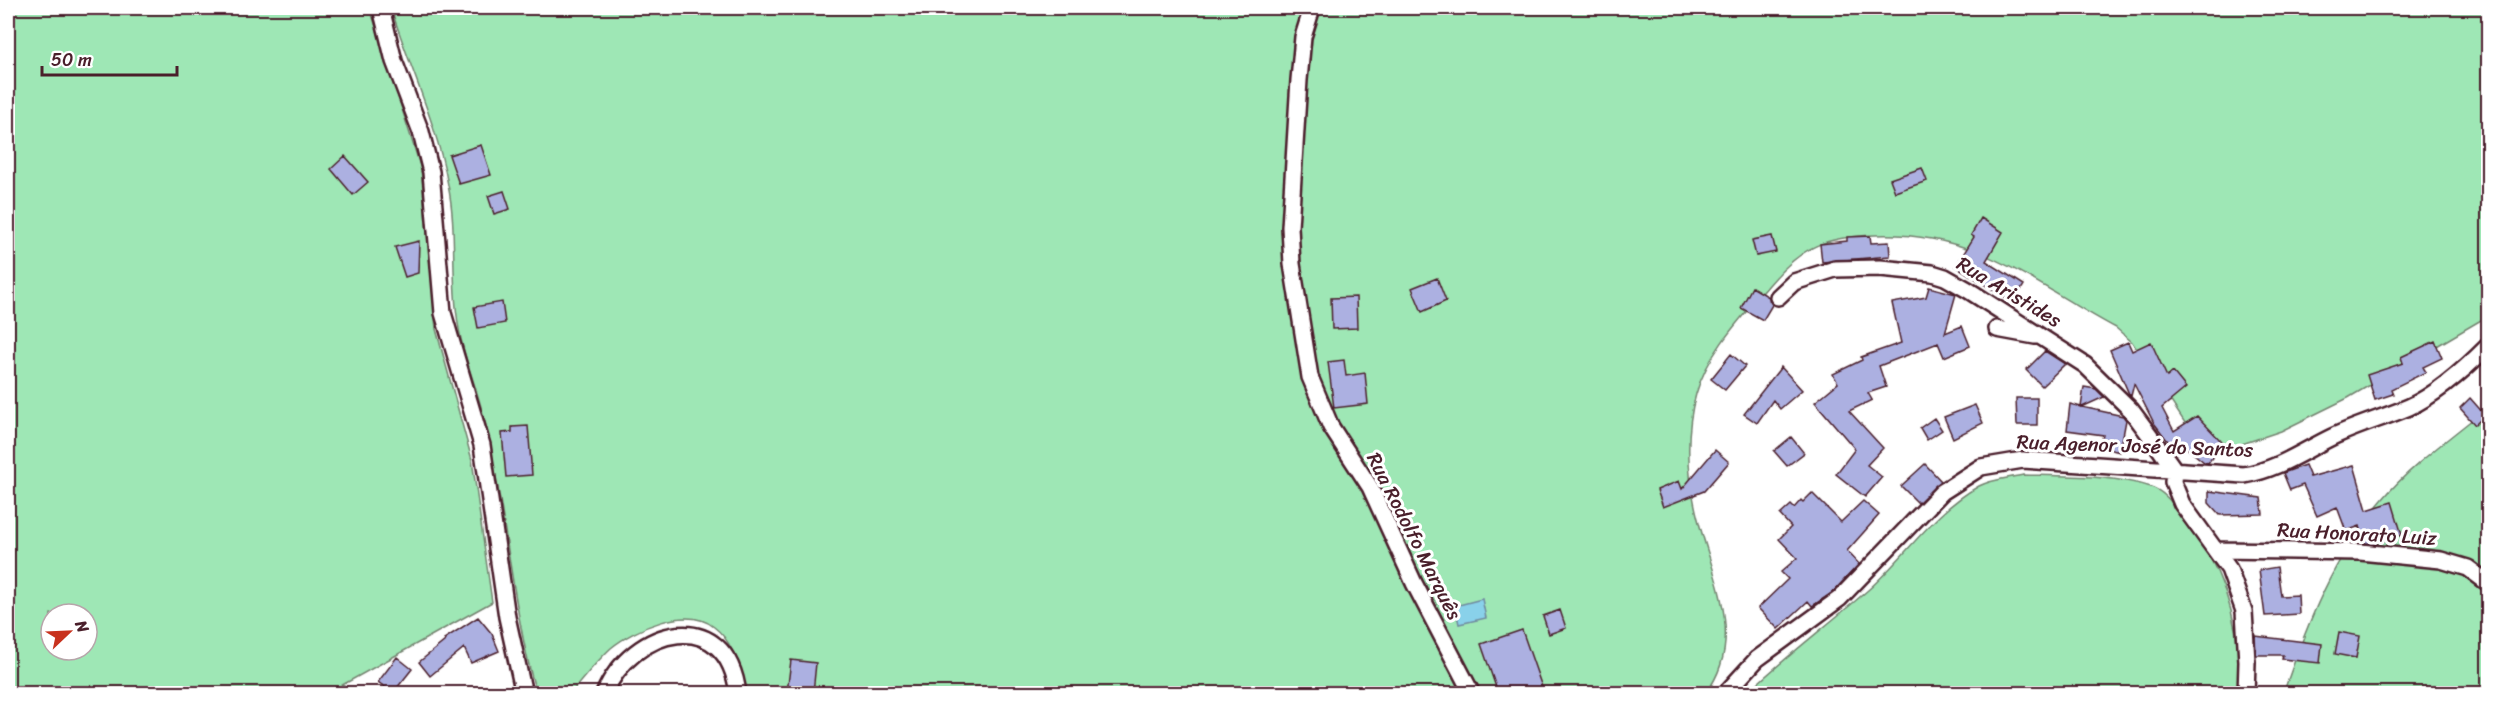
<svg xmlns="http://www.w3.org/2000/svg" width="2496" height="701" viewBox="0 0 2496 701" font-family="Sriracha,sans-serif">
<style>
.green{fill:#9ee7b5;stroke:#748370;stroke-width:1.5;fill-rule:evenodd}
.water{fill:#89d1ea;stroke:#708a9e;stroke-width:1.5}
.building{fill:#acb0e1;stroke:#4a1f2b;stroke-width:1.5}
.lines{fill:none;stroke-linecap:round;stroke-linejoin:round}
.minor-casing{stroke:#4a1f2b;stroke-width:20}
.minor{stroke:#fff;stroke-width:15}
.labels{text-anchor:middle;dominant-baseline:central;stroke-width:6;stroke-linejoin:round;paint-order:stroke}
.street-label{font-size:20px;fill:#4a1f2b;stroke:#fff}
</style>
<rect width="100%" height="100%" fill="#fff"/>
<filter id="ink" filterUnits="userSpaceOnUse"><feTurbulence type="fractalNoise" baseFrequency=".0167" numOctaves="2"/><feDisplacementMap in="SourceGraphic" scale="12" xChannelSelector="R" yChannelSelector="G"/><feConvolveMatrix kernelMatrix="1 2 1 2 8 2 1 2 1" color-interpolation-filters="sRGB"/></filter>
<g filter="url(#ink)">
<path class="green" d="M8,8H370L421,169L436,329L472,460L492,602L328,693H8ZM51,614H87V650H51Z
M391,8H2488V316L2348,398L2281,431L2239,445L2219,443L2187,426L2132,342L2116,328C2032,283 1977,231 1875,235C1825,237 1802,246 1769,285C1742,317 1708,352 1696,394C1686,428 1687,471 1695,506C1707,567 1750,635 1706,693H744C741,671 734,642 714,627C687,605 634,629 611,648C596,662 584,677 571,693H536C512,606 506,514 486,426C478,389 461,353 457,316C451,272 457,228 448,185C437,124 409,66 391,8Z
M2488,407V693L2283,694C2307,624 2333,557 2382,500C2409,467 2455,434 2488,407Z
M2023,475C2062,476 2114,475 2151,487C2166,492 2175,507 2184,518C2225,570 2243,628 2238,693L1746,694C1785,657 1828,625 1868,590C1906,556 1934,511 1979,486C1992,479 2009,478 2023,475Z"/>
<path class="water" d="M1482,599L1486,618L1459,624L1455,606Z"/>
<path class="building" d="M481,145L491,175L459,184L449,155Z
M345,156L368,182L353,195L331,169Z
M1922,168L1927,181L1895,192L1890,179Z
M504,191L510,209L494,214L488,196Z
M1981,218L2003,232L1986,261L2024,285L2013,303L1956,266L1974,237L1971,235Z
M1772,236L1776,252L1756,256L1752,240Z
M1870,236L1871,243L1889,242L1890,256L1822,262L1820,244L1847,241V237Z
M419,241L418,273L405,277L395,247Z
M1437,278L1446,301L1422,312L1412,288Z
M1752,287L1769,297L1772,305L1763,320L1741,308Z
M1929,287L1956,294L1945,333L1962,326L1970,346L1944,357L1938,343L1879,366L1886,387L1868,393L1872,400L1849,411L1883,448L1867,465L1882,477L1865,497L1836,474L1855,449L1815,402L1838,383L1833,374L1862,360L1861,357L1901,343L1892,303L1926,297Z
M1356,297L1357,328L1332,329L1331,298Z
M502,302L505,323L478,328L474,307Z
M2435,341L2442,358L2423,367L2426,372L2391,389L2393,394L2375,400L2367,375L2403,363L2401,357Z
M2128,342L2132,351L2151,342L2167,377L2173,372L2186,388L2162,408L2174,431L2197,416L2223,443L2208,463L2204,462L2183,445V449L2177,453L2154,423L2134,384L2131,396L2129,394L2110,350Z
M2045,351L2065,364L2042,386L2026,370Z
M1731,354L1745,366L1725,390L1711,379Z
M1344,360L1346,376L1365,373L1368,404L1334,408L1328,362Z
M1781,367L1802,390L1780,409L1773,400L1757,423L1744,414Z
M2084,387L2096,389L2104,397L2082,407L2123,416L2126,420L2120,452L2100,447L2103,435L2067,430L2070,404L2081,407Z
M2016,398H2037V425H2017Z
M2470,398L2485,415L2475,425L2460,408Z
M1975,405L1983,423L1953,438L1944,417Z
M1934,418L1942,430L1927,440L1920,428Z
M528,426L532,475L506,477L502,433L512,432V427Z
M1791,437L1804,453L1787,466L1774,451Z
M1715,450L1729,462L1704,491L1663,507L1657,490L1679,481L1682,489Z
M1925,464L1941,481L1918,503L1901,486Z
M2305,465L2310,477L2354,465L2367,510L2392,502L2402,535L2374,544L2365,543L2360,526L2346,531L2337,507L2317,516L2303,485L2290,490L2283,473Z
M2209,491L2261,498L2263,514L2220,515L2209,503Z
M1812,493L1841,522L1863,501L1879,515L1847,551L1859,564L1833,592L1812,606L1808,601L1778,629L1758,608L1788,579L1781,572L1797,558L1779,539L1791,527L1780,515L1791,505L1794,508L1801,500L1803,502Z
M2277,567L2281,596L2298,595L2299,614L2265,616L2259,570Z
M1560,610L1566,628L1549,634L1543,616Z
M478,617L492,634L499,651L471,663L464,648L430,676L419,662L445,641L444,639Z
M1522,630L1544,693H1498L1481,644Z
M2339,632L2360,636L2356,658L2335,654Z
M2255,636L2322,644L2320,663L2282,659L2283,655H2256Z
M397,657L412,669L393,693L378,682Z
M791,660L816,663L813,693H787Z"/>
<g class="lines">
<defs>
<path id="minor" d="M381,8L394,61L421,132L431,172L443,313L482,445L507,617L524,694
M1312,8L1303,37L1299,80L1290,227L1292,264L1310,377L1331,427L1370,487L1414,583L1472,694
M1778,297L1794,282L1835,269L1880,268L1932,273L1945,277L1968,290L2085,365L2131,410L2154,441L2174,469L2173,482L2182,504L2229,569L2244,611L2247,662L2246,694
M1997,329L2035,336
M2217,550L2360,552L2441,560L2468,568L2488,583
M604,694C632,627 727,603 738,694
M1725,694L1757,659L1839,599L1942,492L1981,467L2023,460L2244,475C2277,470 2303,451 2332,437C2357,425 2383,418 2409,407C2438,394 2466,368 2488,346"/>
</defs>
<use href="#minor" class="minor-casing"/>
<use href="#minor" class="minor"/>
</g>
</g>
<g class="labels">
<g class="street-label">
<text transform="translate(2009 292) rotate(31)">Rua Aristides</text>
<text transform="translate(2135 446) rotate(2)">Rua Agenor José do Santos</text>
<text transform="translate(2357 534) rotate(3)">Rua Honorato Luiz</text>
<text transform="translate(1414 536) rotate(63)">Rua Rodolfo Marquês</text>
</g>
</g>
<rect width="2496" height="701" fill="none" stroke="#fff" stroke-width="30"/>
<rect x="15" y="15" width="2466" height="671" fill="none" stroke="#4a1f2b" stroke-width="2" filter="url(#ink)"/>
<g transform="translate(69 632) rotate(67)"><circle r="28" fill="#ffffff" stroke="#b7a5aa" stroke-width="1.5"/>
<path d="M0-4.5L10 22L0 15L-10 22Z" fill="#c8321e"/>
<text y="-9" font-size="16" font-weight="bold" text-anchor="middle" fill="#4a1f2b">N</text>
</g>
<path d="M42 66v9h135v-9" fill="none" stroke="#4a1f2b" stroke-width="3"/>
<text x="51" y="66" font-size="18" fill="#4a1f2b" stroke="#ffffff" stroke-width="4.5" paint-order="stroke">50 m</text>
</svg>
